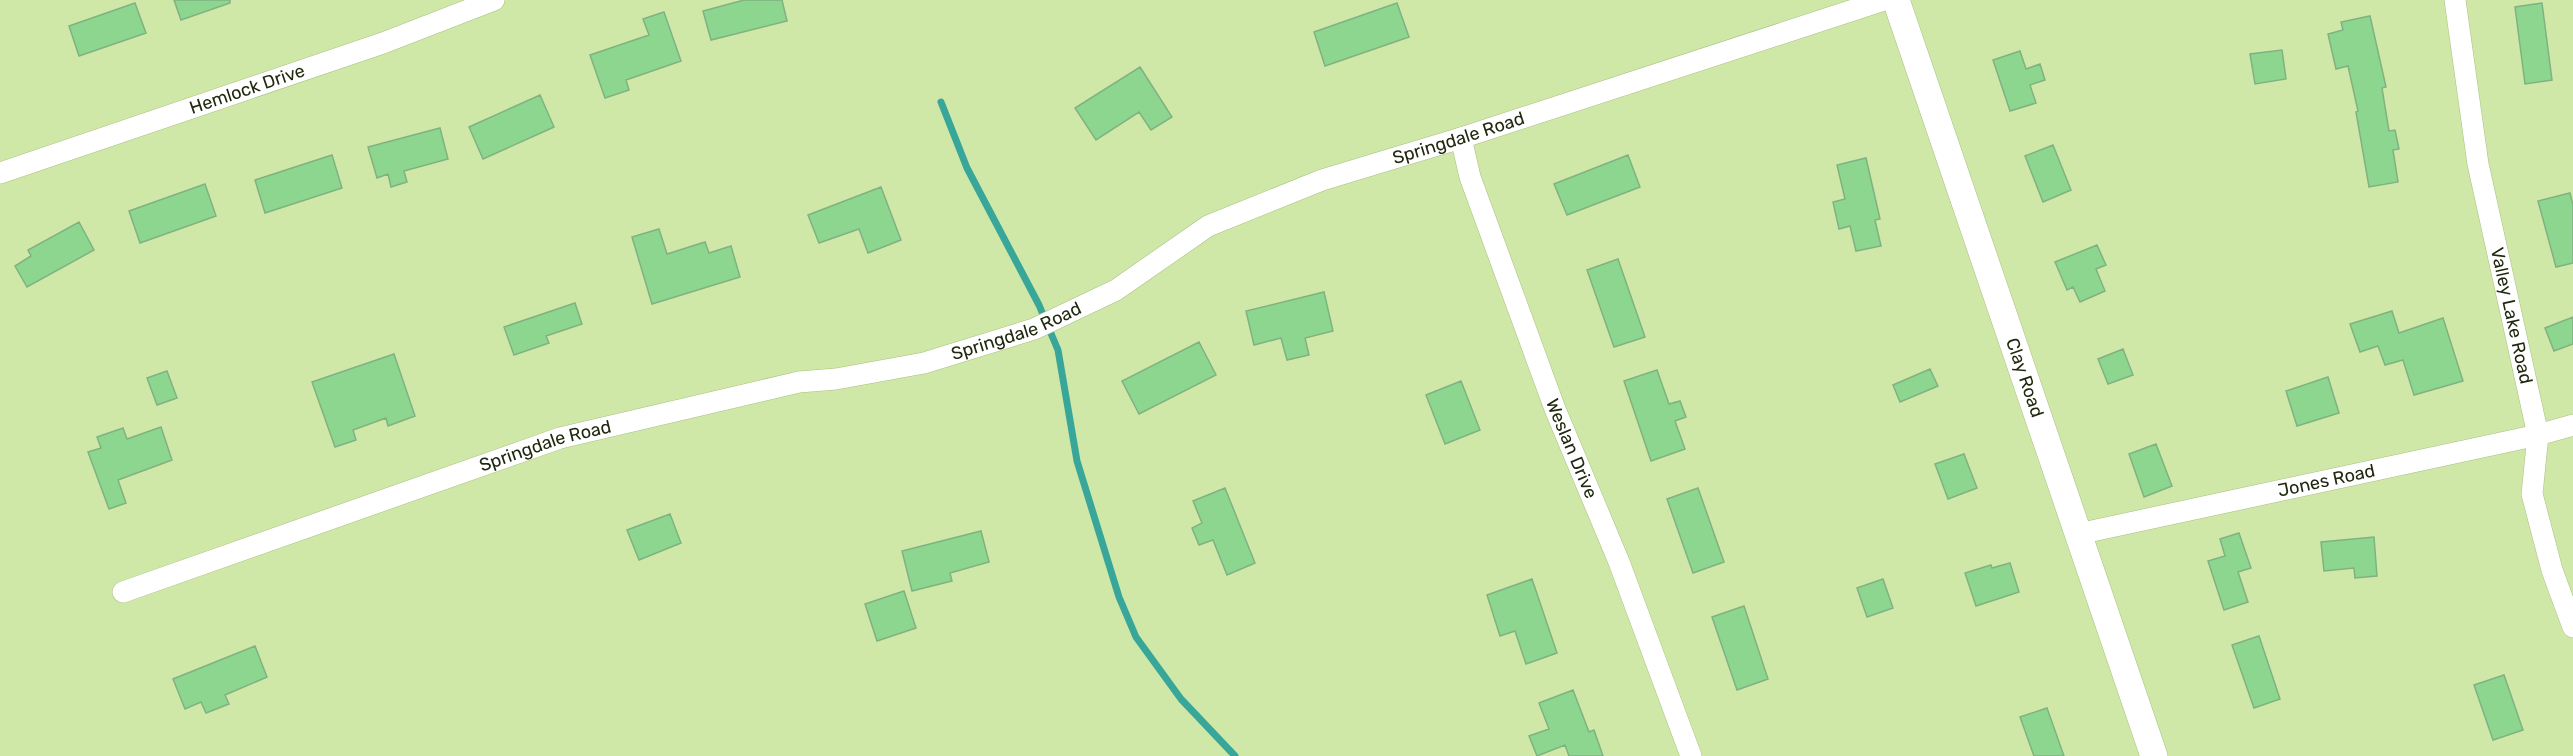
<svg xmlns="http://www.w3.org/2000/svg" width="2573" height="756" viewBox="0 0 2573 756" font-family="Rubik,sans-serif">
<style>
.lines{fill:none;stroke-linecap:round;stroke-linejoin:round}
.stream{stroke:#39a69a;stroke-width:7}
.building{fill:#8cd68f;stroke:#80b281;stroke-width:1.5}
.minor-casing{stroke:#a8c081;stroke-width:22}
.tertiary-casing{stroke:#a8c081;stroke-width:28}
.minor{stroke:#fff;stroke-width:21}
.tertiary{stroke:#fff;stroke-width:27}
.labels{text-anchor:middle;dominant-baseline:central;stroke-width:4.5;stroke-linejoin:round;paint-order:stroke}
.street-label{font-size:18px;fill:#20280f;stroke:#cfe8a8}
</style>
<rect width="100%" height="100%" fill="#cfe8a8"/>
<g class="lines">
<path class="stream" d="M941,102L967,168L1039,305L1058,350L1077,461L1119,597L1136,637L1181,699L1235,756"/>
</g>
<path class="building" d="M174,0H230V3L181,20Z
M744,0H782L787,21L711,40L703,11Z
M135,3L146,33L79,56L69,26Z
M1397,3L1409,37L1325,66L1314,32Z
M2542,3L2552,80L2525,84L2515,7Z
M664,12L681,61L626,80L629,90L605,98L590,55L649,35L643,19Z
M2370,16L2386,87L2382,88L2389,131L2395,130L2399,149L2393,150L2398,182L2369,187L2356,112L2358,111L2348,66L2336,69L2328,34L2343,30L2341,22Z
M2282,50L2286,79L2255,84L2250,54Z
M2020,51L2026,69L2040,64L2045,80L2030,85L2036,103L2010,111L1993,60Z
M1140,67L1172,117L1151,130L1139,112L1096,140L1075,108Z
M540,95L554,127L483,159L469,127Z
M440,128L448,159L404,171L407,182L391,187L388,174L377,178L368,147Z
M2053,145L2071,190L2043,202L2025,156Z
M332,155L342,188L265,213L255,180Z
M1628,155L1640,187L1567,215L1554,184Z
M1866,158L1880,219L1875,220L1881,246L1856,251L1850,226L1839,229L1833,202L1845,199L1837,165Z
M205,184L216,216L140,243L129,211Z
M881,187L901,240L868,253L859,229L819,243L808,215Z
M2570,193L2573,205V263L2556,267L2538,201Z
M79,222L94,250L27,287L15,266L31,256L28,250Z
M659,229L667,254L705,242L709,253L731,246L740,277L652,304L632,237Z
M2097,245L2106,265L2096,269L2105,291L2080,302L2073,287L2067,290L2055,262Z
M1618,259L1645,337L1614,347L1587,270Z
M1324,292L1333,331L1305,338L1309,355L1287,360L1281,338L1254,345L1246,311Z
M575,303L582,324L546,336L549,343L514,355L504,327Z
M2392,311L2399,333L2443,318L2463,381L2414,395L2403,360L2385,365L2378,346L2360,352L2350,324Z
M2573,317V344L2554,351L2545,328Z
M1199,342L1216,375L1139,414L1122,381Z
M2123,349L2133,375L2108,384L2098,359Z
M394,354L415,416L388,426L386,418L353,430L356,440L335,447L312,382Z
M1930,369L1938,386L1900,402L1893,385Z
M1657,370L1669,404L1680,401L1686,417L1675,421L1685,449L1651,461L1624,381Z
M167,371L177,398L157,405L147,378Z
M2328,377L2339,413L2297,426L2286,391Z
M1461,381L1480,430L1445,444L1426,395Z
M161,427L172,460L118,480L126,503L109,509L88,452L101,448L97,437L123,428L127,439Z
M2156,444L2172,486L2144,497L2129,454Z
M1964,454L1977,488L1948,499L1935,464Z
M1225,488L1255,563L1227,575L1213,540L1199,545L1192,528L1202,523L1193,501Z
M1698,488L1724,562L1693,573L1667,499Z
M670,514L681,543L639,560L627,530Z
M981,531L989,562L950,573L952,581L912,591L902,551Z
M2239,533L2251,568L2238,572L2248,602L2224,610L2208,561L2225,556L2220,539Z
M2374,537L2377,576L2355,578L2354,568L2324,571L2321,542Z
M2010,563L2019,592L1976,606L1965,573L1991,565L1992,568Z
M1532,579L1557,653L1526,664L1515,631L1500,636L1487,595Z
M1883,579L1893,608L1867,617L1857,588Z
M904,591L916,628L877,641L865,604Z
M1744,606L1768,679L1737,690L1712,617Z
M2259,636L2280,699L2254,708L2232,645Z
M255,646L267,677L225,695L229,704L206,713L201,702L185,709L173,679Z
M2504,675L2523,730L2493,740L2474,685Z
M1573,690L1589,732L1594,730L1603,756H1569L1565,745L1537,756L1529,736L1549,729L1539,703Z
M2047,708L2064,756H2034L2020,717Z"/>
<g class="lines">
<defs>
<g id="minor">
<path id="s1" d="M2455,0L2478,164L2538,435L2532,494L2552,570L2573,627"/>
<path id="s2" d="M1461,138L1470,177L1555,409L1619,562L1691,756"/>
<path id="s3" d="M0,173L383,43L494,0"/>
<path id="s4" d="M2078,534L2538,435L2573,425"/>
<path id="s5" d="M123,592L560,438L799,382L836,379L924,363L1034,329L1116,290L1208,226L1322,180L1461,138L1884,0"/>
</g>
<g id="tertiary">
<path id="s6" d="M1896,0L2154,756"/>
</g>
</defs>
<use href="#minor" class="minor-casing"/>
<use href="#tertiary" class="tertiary-casing"/>
<use href="#minor" class="minor"/>
<use href="#tertiary" class="tertiary"/>
</g>
<g class="labels">
<g class="street-label">
<text stroke="none"><textPath href="#s3" startOffset="261">Hemlock Drive</textPath></text>
<text stroke="none"><textPath href="#s5" startOffset="1419">Springdale Road</textPath></text>
<text stroke="none"><textPath href="#s1" startOffset="321">Valley Lake Road</textPath></text>
<text stroke="none"><textPath href="#s5" startOffset="933">Springdale Road</textPath></text>
<text stroke="none"><textPath href="#s6" startOffset="399">Clay Road</textPath></text>
<text stroke="none"><textPath href="#s5" startOffset="447">Springdale Road</textPath></text>
<text stroke="none"><textPath href="#s2" startOffset="330">Weslan Drive</textPath></text>
<text stroke="none"><textPath href="#s4" startOffset="254">Jones Road</textPath></text>
</g>
</g>
</svg>
